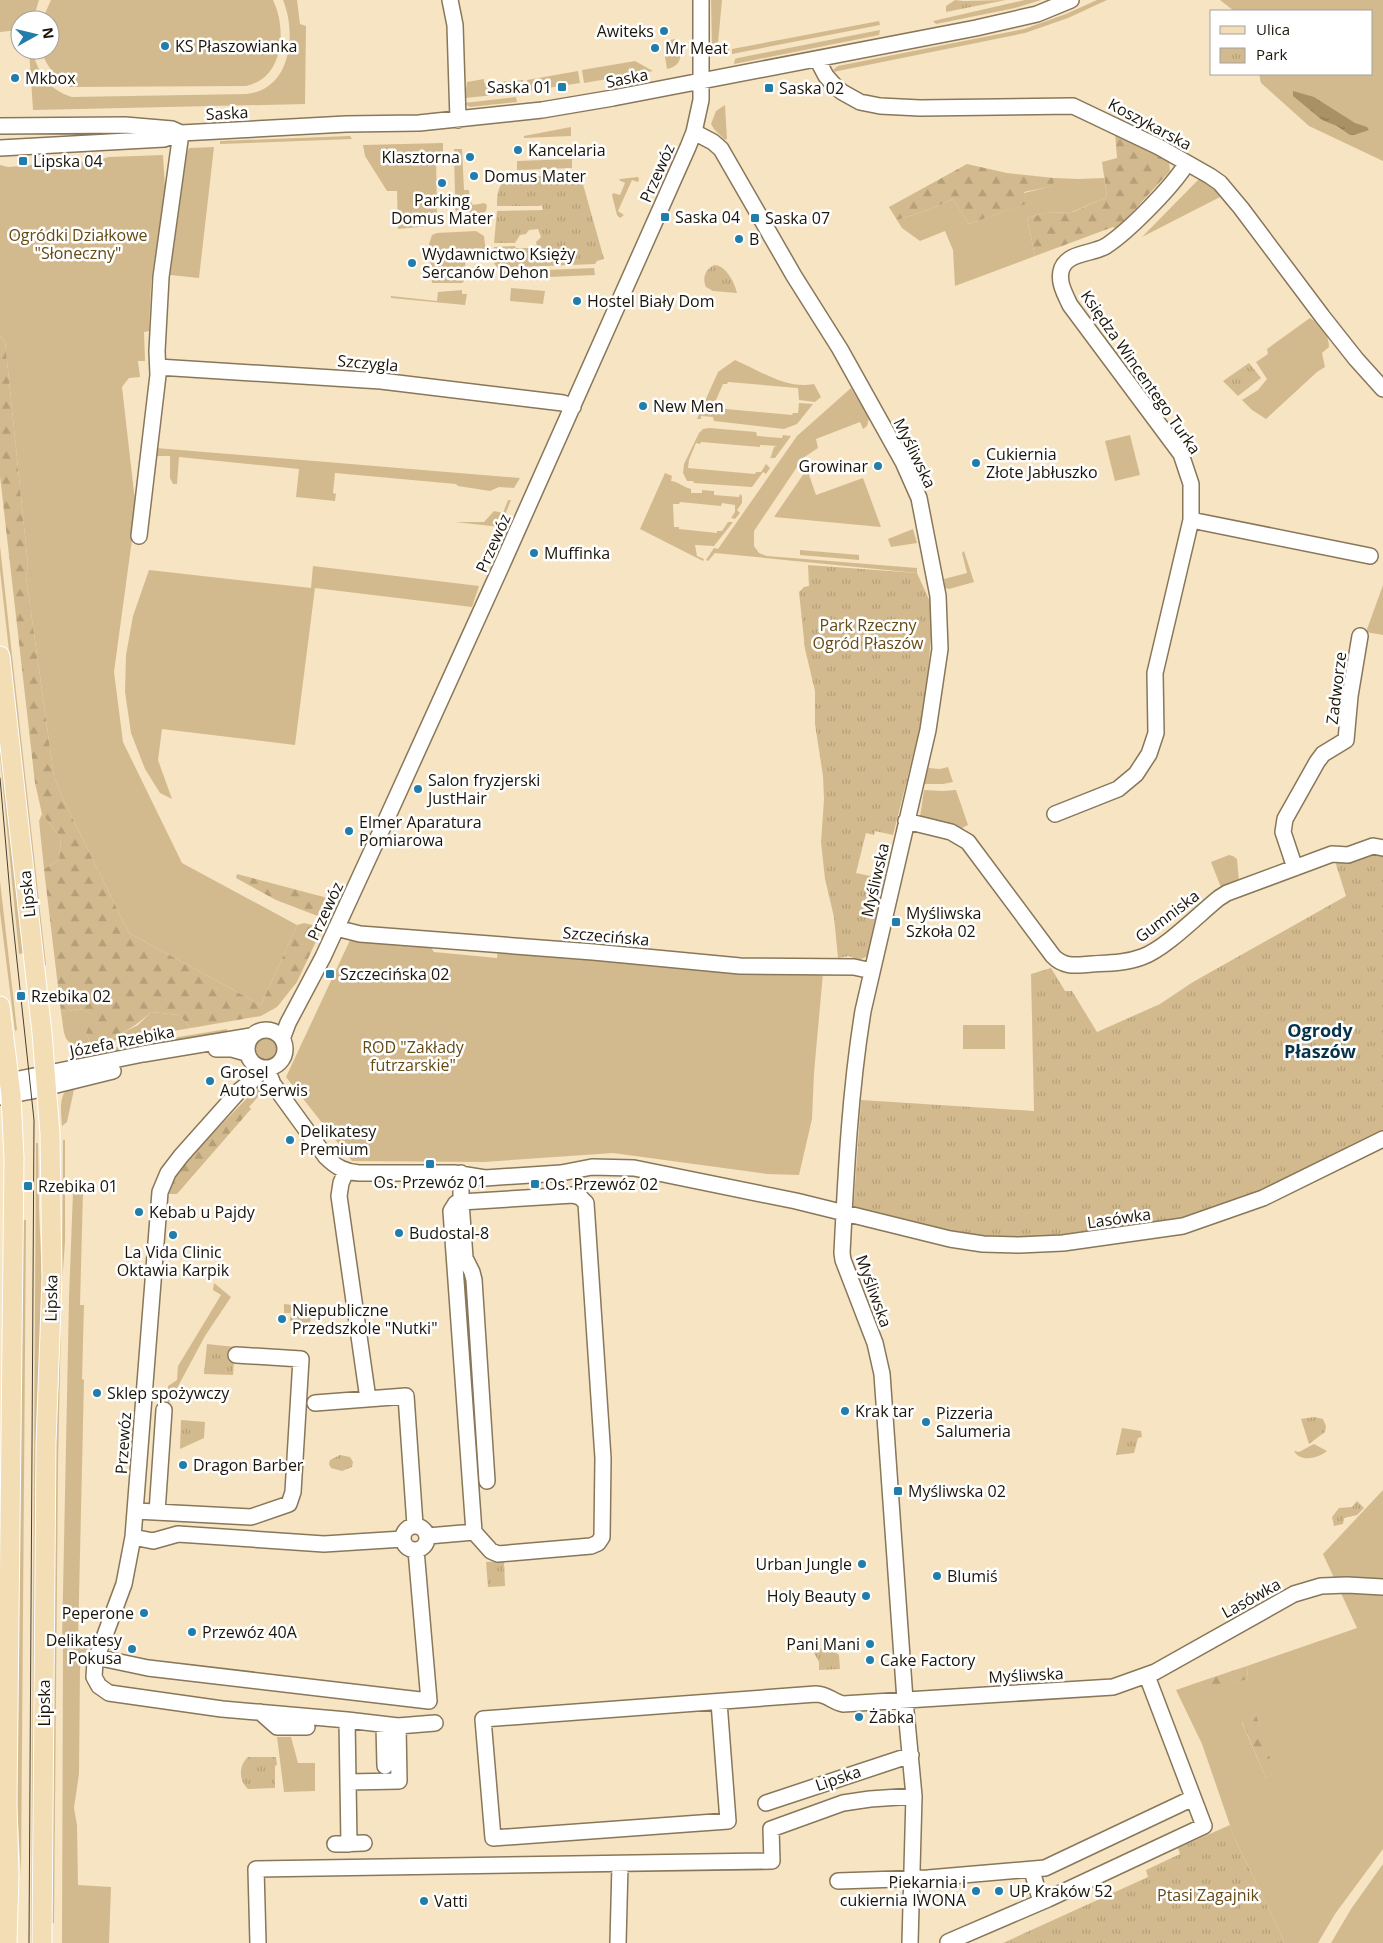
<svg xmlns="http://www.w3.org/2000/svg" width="1383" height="1943" viewBox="0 0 1383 1943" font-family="'Open Sans',sans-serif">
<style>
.green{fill:#d3ba8e;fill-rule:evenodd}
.forest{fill:url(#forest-firs)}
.park{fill:url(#park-tufts)}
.water{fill:url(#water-ripples)}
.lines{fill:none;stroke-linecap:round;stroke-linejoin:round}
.minor-casing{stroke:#887759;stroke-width:18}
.major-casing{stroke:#fff;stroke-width:21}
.minor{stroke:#fff;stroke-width:15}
.major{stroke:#f2ddb5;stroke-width:19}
.tram{stroke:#494130;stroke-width:1}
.poi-dot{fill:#217daa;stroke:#fff;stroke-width:2}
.labels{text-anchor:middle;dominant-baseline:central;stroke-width:5;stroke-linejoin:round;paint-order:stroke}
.poi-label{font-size:16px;fill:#1b1509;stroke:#fff;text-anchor:start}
.street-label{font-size:16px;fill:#1b1509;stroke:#fff}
.park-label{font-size:16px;fill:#644a13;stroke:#fff}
.neighbourhood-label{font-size:18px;font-weight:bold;fill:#063349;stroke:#fff}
</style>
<defs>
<pattern id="forest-firs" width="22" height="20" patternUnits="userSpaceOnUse" patternTransform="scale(1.25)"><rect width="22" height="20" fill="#d3ba8e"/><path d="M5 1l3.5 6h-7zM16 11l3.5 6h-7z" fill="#b59f79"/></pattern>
<pattern id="park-tufts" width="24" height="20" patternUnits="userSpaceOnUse" patternTransform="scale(1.25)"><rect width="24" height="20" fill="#d3ba8e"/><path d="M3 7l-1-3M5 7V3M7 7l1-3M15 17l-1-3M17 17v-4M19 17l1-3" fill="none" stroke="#b59f79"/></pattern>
<pattern id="water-ripples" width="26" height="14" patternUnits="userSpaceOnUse" patternTransform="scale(1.25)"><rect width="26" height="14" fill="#aa9165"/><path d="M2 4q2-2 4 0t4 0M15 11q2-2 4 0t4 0" fill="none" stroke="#8a7551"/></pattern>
</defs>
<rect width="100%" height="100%" fill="#f7e4c3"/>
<path class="green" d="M0,0H39L33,20H20V30L0,32Z
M51,0H273C287,29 284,78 246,86L69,87C56,77 45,66 42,50H50V20H42Z
M283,0H297L300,24L306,26L305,104L33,110L29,50H32C38,73 49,90 72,97L246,94C291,90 297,34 283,0Z
M711,0H722L718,43H725L726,49H729V55H723L716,48H712Z
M1025,0H1041L1015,8L936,24L933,21Z
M1097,0H1107L1068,18L1025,33L833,72L834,69L838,66L1024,29L1066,14Z
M1220,0H1383V161L1309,126L1261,83L1259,74H1372V11H1234Z
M879,21L880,25L732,54V49Z
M880,30L879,35L734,64L735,59L738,58Z
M675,39L681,47C681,59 680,66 667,69L664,50L666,41Z
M635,61L653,71L584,83L582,70Z
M578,71L580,83L528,91L527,80Z
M484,79V83L523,80L524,92L465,98L467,82Z
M516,97L517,102L470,107L464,103Z
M725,105L727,139L725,140L714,129L711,124L716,111Z
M571,127V136L524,138V136Z
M350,136L352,139L220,144V141Z
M443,143V152L436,155L437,215L444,217L445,221L441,225L398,229L397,191H387L365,156L363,145Z
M214,147L199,278L170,275L187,152L189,148Z
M454,149H462L464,190H469L470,200H459L455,196Z
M163,155L165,187L151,284L149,331L144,332L145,361H138L140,377L129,378L122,387L136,510L114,672L123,742L182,863L297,925L261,1005L129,933L63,799L54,777L26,576L28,565L5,341L0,336V165L8,167L97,160L109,157Z
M572,159V168L517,170V161Z
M638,177L639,179L638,182L632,180L618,211L624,215L620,218L617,215L612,195L613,193L620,195L625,183L619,180L620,179Z
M1201,177L1212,184L1233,209L1231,210L1220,197L1142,237Z
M1054,178L1078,179L1104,178L1107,197L1072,212L1045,213L1027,218L1035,256L955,286L953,250L945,231L920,241L902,228L897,220L931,209L953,199L969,224L1025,204L1024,193L1052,186Z
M471,202L473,205L484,203L487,205L486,211L483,213L457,212L455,209L457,204Z
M476,231L484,236L486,253L466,255L464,281L462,283H432L429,244L432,235L437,233Z
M594,268L595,275L500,279L499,272Z
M511,288L545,291L543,304L510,301Z
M462,290V294H467L465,305L391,298V296L437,301L438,292Z
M1310,318C1321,325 1329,334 1329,347L1322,353L1325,367L1317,372L1266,419L1252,410L1242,400L1258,390L1267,379L1256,362L1268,354L1267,349Z
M735,360C758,370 788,390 814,384L821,397L815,402L799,400L798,388L728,382L727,384H723L716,400L715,408L792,415L793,413H798L799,403L813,404L797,424L784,429L714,421L713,417L701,416V419H697L718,372Z
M851,388L869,418L867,426L863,429L860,422L816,439L818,448L803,458L754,531V546L759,553L767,556L917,568V573L715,553L708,561L706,560L714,548L718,549L797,436Z
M709,428L756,432L757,436L782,438L783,435L791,436L775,458H771L770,459L774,447L777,446L760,445V447L701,442L700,444L696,443L689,460L688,468L755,474L756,472H761L766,464L770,468L766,474L763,472L752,487L694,483L693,481H687L683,473L684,464L699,433L703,429Z
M1130,435L1140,475L1115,481L1105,441Z
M156,448L520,478L514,488L499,487L490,491L458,486L456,484L335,473L333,493L336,494L335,501L296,497L299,469L179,457L177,484H173L170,478V456H155Z
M807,469L816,495L863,478L881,527L774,517Z
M665,473L672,476L671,481C680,482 682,487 691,489V493H702V490L714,491V495L739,497L740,494L742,496V503L737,510L740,513L735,519L731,518L735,512V505L722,503L721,506L680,502L679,504H673L674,527H679V529L717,533V531H722L728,522H733L714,546L695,545L697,556L704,559L703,561L640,529Z
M508,500H511L500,527L455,522H484L494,511L503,513Z
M913,529L917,543L891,547L888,539Z
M0,546L46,965L44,966L0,570Z
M800,550L859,555V560L800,555Z
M964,551L974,582L949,589L945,588L944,579L967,573L962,553Z
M313,566L479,586L472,607L315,588L295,745L162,729L158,760L172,799L160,793L145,769L131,733L125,692L126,655L133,616L149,570L311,588Z
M1383,585V635L1366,632Z
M0,739L24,953L19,954L0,756Z
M948,767L953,782L943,784H924L928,768L940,769Z
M924,790L943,791L956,790L968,825L960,829L920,817Z
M42,814L61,838L59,860L44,869L39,821Z
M1229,855L1233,856L1237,859L1239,881L1222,890L1211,862Z
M0,881L17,1030L15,1031L0,912Z
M351,938L429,945L434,952L497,958L498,950L823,973L814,1073L812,1119L799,1175L767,1174L613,1153L484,1162L352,1161L286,1077Z
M80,1009L94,1014L86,1033L91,1044C61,1049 65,1035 61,1012Z
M151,1012L179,1015L191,1028L105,1042L138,1025Z
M963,1025H1005V1049H963Z
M227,1029L228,1036L114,1052L84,1059L82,1057V1053Z
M256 1049a11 11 0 1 1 22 0a11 11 0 1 1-22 0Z
M75,1085L67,1122L62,1126C61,1111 57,1090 75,1085Z
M63,1140H65V1241L62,1286Z
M36,1143H38L39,1209L43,1303L37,1426L33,1943H31Z
M83,1191L80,1305H84L82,1379L84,1380L78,1641H62L69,1298L73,1192Z
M20,1220H26L21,1876L16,1788Z
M214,1283L231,1297L205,1336L168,1405V1386L177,1380L178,1366L221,1295L213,1290Z
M61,1320L58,1464L54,1923L51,1924L55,1464Z
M1314,1444L1327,1451C1319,1458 1300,1463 1294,1451L1299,1452Z
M1383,1490V1849L1335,1914L1318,1943H1285L1234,1837L1202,1744L1176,1690L1199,1682L1207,1690L1248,1679L1247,1666L1357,1628L1323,1554ZM1256,1714L1274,1774L1266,1778L1242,1723Z
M63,1646H89L84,1655L80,1668L79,1774L74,1808L77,1825L78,1885L111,1887L109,1943H62Z
M277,1737H291L298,1763H315V1791L284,1792Z
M1383,1864V1943H1331L1351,1909Z"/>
<path class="forest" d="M1115,132C1132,144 1151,151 1169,162L1170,171L1117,229L1113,227L1035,256L1027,218L1045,213L1073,212L1107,197L1102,162L1117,158Z
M967,164L1007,173L1054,178L1053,186L1024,192L1026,204L969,224L953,199L931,209L897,220L889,207Z
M0,336L5,341L28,565L26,576L54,777L63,799L129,933L261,1005L297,925L304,923L317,926L320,933L297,982L277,1007L261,1016L191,1028L179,1015L151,1012C134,1028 114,1040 91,1044L86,1033L93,1014L80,1009L61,1012L44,869L59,860L61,838L42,814L35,783L0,476Z
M237,874L335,900L330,914L323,918L276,900L236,878Z
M257,1088L264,1090L249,1107L251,1109L177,1194H168L176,1175L206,1140Z
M1247,1666L1248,1679L1207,1691L1199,1682Z
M1256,1714L1275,1774L1266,1778L1242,1722Z"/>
<path class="park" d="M955,0L963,1L1006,0L946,12V6Z
M578,175L581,177L604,259L597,261L595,264L498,268C491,262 493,255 494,247L515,246L516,248H533L537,246L536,242L541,237L538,229L529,230L526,234L520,235L515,243H494L497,211L543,210L542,205L539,206H497C497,193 498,185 508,177Z
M714,265C726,265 735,283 737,293L713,291L706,287C702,278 705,270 714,265Z
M1249,363L1261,378L1238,396L1223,381Z
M808,565L917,573L931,604V636L926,696L922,720L893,835L875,831L874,835L866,833L856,873L884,879L867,956C860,961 856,959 849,956L838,958L834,917L825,879L821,842L824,799L823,776L815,724V691L805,649L799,592L804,587L809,586Z
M1370,853L1383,856V1135L1263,1198L1183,1225L1019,1244L853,1214L861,1100L1034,1111L1031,974L1051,968L1065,991H1072L1097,1032L1160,1004L1193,982L1346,896L1334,858Z
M284,1304L311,1307L310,1326L300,1322L290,1321L291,1313H284Z
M207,1344L235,1347L233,1375L204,1374Z
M1314,1417L1323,1419L1326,1426L1325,1432L1309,1444L1301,1419Z
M181,1420L205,1422L204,1438L180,1449Z
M1122,1428L1141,1431L1142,1437L1138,1438L1134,1453L1116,1455Z
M340,1455L350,1457L353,1462L352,1467L342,1471L331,1468L329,1464L330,1460Z
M1357,1501L1364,1508L1357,1515L1344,1518L1343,1524L1334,1526L1332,1517L1339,1508L1352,1507Z
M504,1561L505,1586L488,1587L486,1562Z
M825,1646H828L839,1655L840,1669L819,1670V1662L814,1653Z
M248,1757H276L277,1765L275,1766V1788L248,1789C238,1780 239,1765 248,1757Z
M1230,1825L1234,1837L1285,1943H1003L1148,1877L1146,1870L1180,1854L1178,1848Z"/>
<path class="water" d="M1293,91L1314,97L1355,123L1367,127L1369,130L1354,135H1350L1337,126L1322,120L1293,96Z"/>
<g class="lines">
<defs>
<path id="minor" d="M450,0L455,25L458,120
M817,59L826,76L835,86L842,92L860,102L880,106L920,108L1073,106L1159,147L1210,176L1220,183L1241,208L1322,316L1356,359L1383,389
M0,126L125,125L172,129L181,133L346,124L419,123L542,110L613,98L976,28L1037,14L1071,0
M694,132L713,142L721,149L794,276L840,349L903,462L919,498L938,596L940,649L928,730L863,1011C850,1091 846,1172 842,1253L843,1260L875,1343L882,1374L905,1700L914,1796L910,1943
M0,148L164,139L180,133
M158,367L381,381L563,403L573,407
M1191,520L1370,556
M139,536L158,375L157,351L161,277L181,133
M1055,814L1118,789L1136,774L1149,754L1156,733L1155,673L1191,520V484L1181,454L1070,305C1065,294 1057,281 1062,268C1069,252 1093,254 1106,246C1129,231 1173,186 1187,163
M906,821L951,832L968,842L1053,956C1064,968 1077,965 1092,964C1109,963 1126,963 1142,957C1165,949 1199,914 1219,898L1227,893L1332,854L1348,855L1373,846L1383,848
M1295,868L1283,832L1285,819L1317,762L1323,754L1346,740L1350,696L1360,636
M336,928L360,934L593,952L740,966L854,967L872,971
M247 1049a19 19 0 1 1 38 0a19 19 0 1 1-38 0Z
M282,1039L288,1023L323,957L387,818L505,558L688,147L694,132L701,100V0
M216,1049H232L246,1053
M263,1069L252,1081L239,1091L181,1156L168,1173L160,1192L133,1537L124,1584L95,1662L94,1677L99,1686L109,1693L222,1709L347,1720L349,1844
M267,1069L273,1084L326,1157C336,1167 345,1172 359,1173H454L485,1178L561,1173L592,1167L634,1168L796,1201L950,1239L983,1244L1019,1245L1063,1243L1183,1226L1263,1198L1383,1139
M0,1083L143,1054L251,1036
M0,1097L32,1091L113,1071
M346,1171L341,1183L339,1196L368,1399
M461,1173V1202L456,1203L451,1211L474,1532L491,1551L498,1554L591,1546L598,1543L602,1537L603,1458L586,1203L580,1197L573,1195L461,1202L465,1258L472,1272L474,1280L487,1481
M315,1403L406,1396L415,1525
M136,1511L251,1517L289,1504L293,1492L301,1359L236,1355
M157,1512L164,1410
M403 1538a12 12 0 1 1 24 0a12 12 0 1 1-24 0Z
M428,1536L474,1532
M133,1537L153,1541L178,1534L324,1544L403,1539
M96,1657L148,1668L429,1701L416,1550
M719,1702L728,1821L493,1838L483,1719L816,1694C827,1694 833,1702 843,1704L1113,1687L1155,1672L1294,1594L1321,1586L1347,1585L1383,1587
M260,1712L277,1727H307
M347,1720L398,1726L435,1723
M384,1725L385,1766
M348,1782L399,1781L398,1726
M766,1803L911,1755
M335,1844L364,1843
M1032,1871L1041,1902
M838,1881L928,1878L1045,1868L1193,1798
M948,1942L1048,1899L1204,1826L1147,1676
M258,1943L256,1869L772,1861L771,1829L843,1803L870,1799L914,1796
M618,1943L620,1865"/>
<path id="major" d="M0,656L42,1033L50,1134L52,1278L46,1443L42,1943
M0,1006L11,1095L14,1158L7,1804L9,1874L7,1943"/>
</defs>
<use href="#minor" class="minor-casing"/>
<use href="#major" class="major-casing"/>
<use href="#minor" class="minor"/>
<use href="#major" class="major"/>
<path class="tram" d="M0,778L11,905L34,1120L29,1943"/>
</g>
<g class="poi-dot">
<circle cx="664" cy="31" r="5"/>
<circle cx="165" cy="46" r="5"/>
<circle cx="655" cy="48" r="5"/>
<circle cx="15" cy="78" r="5"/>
<rect x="557" y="82" width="10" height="10" rx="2.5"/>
<rect x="764" y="83" width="10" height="10" rx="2.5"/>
<circle cx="518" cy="150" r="5"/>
<circle cx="470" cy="157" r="5"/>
<rect x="18" y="156" width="10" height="10" rx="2.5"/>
<circle cx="474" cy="176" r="5"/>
<circle cx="442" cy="183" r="5"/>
<rect x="660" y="212" width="10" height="10" rx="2.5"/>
<rect x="750" y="213" width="10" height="10" rx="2.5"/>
<circle cx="739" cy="239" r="5"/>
<circle cx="412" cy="263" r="5"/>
<circle cx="577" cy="301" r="5"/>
<circle cx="643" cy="406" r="5"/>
<circle cx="976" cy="463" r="5"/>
<circle cx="878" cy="466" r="5"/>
<circle cx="534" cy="553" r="5"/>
<circle cx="418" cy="789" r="5"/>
<circle cx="349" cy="831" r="5"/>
<rect x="891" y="917" width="10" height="10" rx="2.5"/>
<rect x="325" y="969" width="10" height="10" rx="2.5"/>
<rect x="16" y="991" width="10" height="10" rx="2.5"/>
<circle cx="210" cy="1081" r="5"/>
<circle cx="290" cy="1140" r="5"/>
<rect x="425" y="1159" width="10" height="10" rx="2.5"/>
<rect x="530" y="1179" width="10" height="10" rx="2.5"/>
<rect x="23" y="1181" width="10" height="10" rx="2.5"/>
<circle cx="139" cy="1212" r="5"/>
<circle cx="399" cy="1233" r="5"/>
<circle cx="173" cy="1235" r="5"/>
<circle cx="282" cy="1319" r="5"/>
<circle cx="97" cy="1393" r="5"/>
<circle cx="845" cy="1411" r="5"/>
<circle cx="926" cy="1422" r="5"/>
<circle cx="183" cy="1465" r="5"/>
<rect x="893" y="1486" width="10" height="10" rx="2.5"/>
<circle cx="862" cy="1564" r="5"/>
<circle cx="937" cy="1576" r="5"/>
<circle cx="866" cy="1596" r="5"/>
<circle cx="144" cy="1613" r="5"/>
<circle cx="192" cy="1632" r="5"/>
<circle cx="870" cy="1644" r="5"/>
<circle cx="132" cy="1649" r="5"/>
<circle cx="870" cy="1660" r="5"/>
<circle cx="859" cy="1717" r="5"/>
<circle cx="976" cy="1891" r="5"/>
<circle cx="999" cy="1891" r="5"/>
<circle cx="424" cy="1901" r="5"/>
</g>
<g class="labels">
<g class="poi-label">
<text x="654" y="31" text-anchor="end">Awiteks</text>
<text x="175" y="46">KS Płaszowianka</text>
<text x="665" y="48">Mr Meat</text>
<text x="25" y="78">Mkbox</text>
<text x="552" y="87" text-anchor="end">Saska 01</text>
<text x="779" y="88">Saska 02</text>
<text x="528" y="150">Kancelaria</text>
<text x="460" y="157" text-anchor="end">Klasztorna</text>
<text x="33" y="161">Lipska 04</text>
<text x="484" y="176">Domus Mater</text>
<text x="442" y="200" text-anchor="middle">Parking<tspan x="442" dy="18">Domus Mater</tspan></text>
<text x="675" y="217">Saska 04</text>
<text x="765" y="218">Saska 07</text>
<text x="749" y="239">B</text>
<text x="422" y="254">Wydawnictwo Księży<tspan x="422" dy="18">Sercanów Dehon</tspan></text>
<text x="587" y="301">Hostel Biały Dom</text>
<text x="653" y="406">New Men</text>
<text x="986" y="454">Cukiernia<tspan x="986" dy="18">Złote Jabłuszko</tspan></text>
<text x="868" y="466" text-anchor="end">Growinar</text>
<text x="544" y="553">Muffinka</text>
<text x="428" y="780">Salon fryzjerski<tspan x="428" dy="18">JustHair</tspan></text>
<text x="359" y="822">Elmer Aparatura<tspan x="359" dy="18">Pomiarowa</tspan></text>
<text x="906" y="913">Myśliwska<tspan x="906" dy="18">Szkoła 02</tspan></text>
<text x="340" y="974">Szczecińska 02</text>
<text x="31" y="996">Rzebika 02</text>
<text x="220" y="1072">Grosel<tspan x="220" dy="18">Auto Serwis</tspan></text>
<text x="300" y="1131">Delikatesy<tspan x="300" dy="18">Premium</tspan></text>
<text x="430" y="1182" text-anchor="middle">Os. Przewóz 01</text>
<text x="545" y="1184">Os. Przewóz 02</text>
<text x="38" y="1186">Rzebika 01</text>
<text x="149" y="1212">Kebab u Pajdy</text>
<text x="409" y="1233">Budostal-8</text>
<text x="173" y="1252" text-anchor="middle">La Vida Clinic<tspan x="173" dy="18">Oktawia Karpik</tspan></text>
<text x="292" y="1310">Niepubliczne<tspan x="292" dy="18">Przedszkole "Nutki"</tspan></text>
<text x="107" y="1393">Sklep spożywczy</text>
<text x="855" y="1411">Krak tar</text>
<text x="936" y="1413">Pizzeria<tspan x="936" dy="18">Salumeria</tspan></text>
<text x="193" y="1465">Dragon Barber</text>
<text x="908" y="1491">Myśliwska 02</text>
<text x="852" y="1564" text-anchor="end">Urban Jungle</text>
<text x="947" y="1576">Blumiś</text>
<text x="856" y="1596" text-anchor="end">Holy Beauty</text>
<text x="134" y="1613" text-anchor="end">Peperone</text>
<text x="202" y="1632">Przewóz 40A</text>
<text x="122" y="1640" text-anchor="end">Delikatesy<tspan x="122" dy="18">Pokusa</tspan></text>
<text x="860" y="1644" text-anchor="end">Pani Mani</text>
<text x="880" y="1660">Cake Factory</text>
<text x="869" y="1717">Żabka</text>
<text x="966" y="1882" text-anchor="end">Piekarnia i<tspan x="966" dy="18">cukiernia IWONA</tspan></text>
<text x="1009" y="1891">UP Kraków 52</text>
<text x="434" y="1901">Vatti</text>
</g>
<g class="street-label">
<text transform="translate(627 78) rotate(-11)">Saska</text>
<text transform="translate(227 113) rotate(-3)">Saska</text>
<text transform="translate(1150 124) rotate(28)">Koszykarska</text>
<text transform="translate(657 173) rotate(-66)">Przewóz</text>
<text transform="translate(368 363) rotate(5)">Szczygla</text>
<text transform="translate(1141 372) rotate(55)">Księdza Wincentego Turka</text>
<text transform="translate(915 453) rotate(64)">Myśliwska</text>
<text transform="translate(493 543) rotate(-66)">Przewóz</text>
<text transform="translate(1336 688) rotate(-83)">Zadworze</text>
<text transform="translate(875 880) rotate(-77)">Myśliwska</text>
<text transform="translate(27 894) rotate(-96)">Lipska</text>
<text transform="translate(325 911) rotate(-65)">Przewóz</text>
<text transform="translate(1167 916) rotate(-37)">Gumniska</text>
<text transform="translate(606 936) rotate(5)">Szczecińska</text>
<text transform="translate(122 1041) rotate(-11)">Józefa Rzebika</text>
<text transform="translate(1119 1218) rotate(-8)">Lasówka</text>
<text transform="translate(874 1291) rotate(70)">Myśliwska</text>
<text transform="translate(51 1298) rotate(-89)">Lipska</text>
<text transform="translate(123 1443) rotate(-86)">Przewóz</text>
<text transform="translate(1251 1598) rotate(-29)">Lasówka</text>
<text transform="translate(1026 1675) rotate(-3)">Myśliwska</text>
<text transform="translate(44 1703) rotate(-90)">Lipska</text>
<text transform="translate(838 1778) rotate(-19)">Lipska</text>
</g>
<g class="park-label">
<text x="78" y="235">Ogródki Działkowe<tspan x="78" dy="18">"Słoneczny"</tspan></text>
<text x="868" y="625">Park Rzeczny<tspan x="868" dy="18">Ogród Płaszów</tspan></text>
<text x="413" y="1047">ROD "Zakłady<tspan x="413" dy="18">futrzarskie"</tspan></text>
<text x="1208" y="1895">Ptasi Zagajnik</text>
</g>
<g class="neighbourhood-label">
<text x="1320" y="1030">Ogrody<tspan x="1320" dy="21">Płaszów</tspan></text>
</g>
</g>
<rect x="1210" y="10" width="162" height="65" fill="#ffffff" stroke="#a4a19d"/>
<rect x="1220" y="26" width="25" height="8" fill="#f2ddb5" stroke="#a4a19d"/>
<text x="1256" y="35" font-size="15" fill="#1b1509">Ulica</text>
<rect x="1220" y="48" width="25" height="15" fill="url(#park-tufts)" stroke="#a4a19d"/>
<text x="1256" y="60" font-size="15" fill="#1b1509">Park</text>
<g transform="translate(35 35) rotate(82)"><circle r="24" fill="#ffffff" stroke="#a4a19d"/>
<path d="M0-4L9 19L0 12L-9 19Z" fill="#217daa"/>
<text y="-8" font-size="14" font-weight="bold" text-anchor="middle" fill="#1b1509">N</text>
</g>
</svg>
